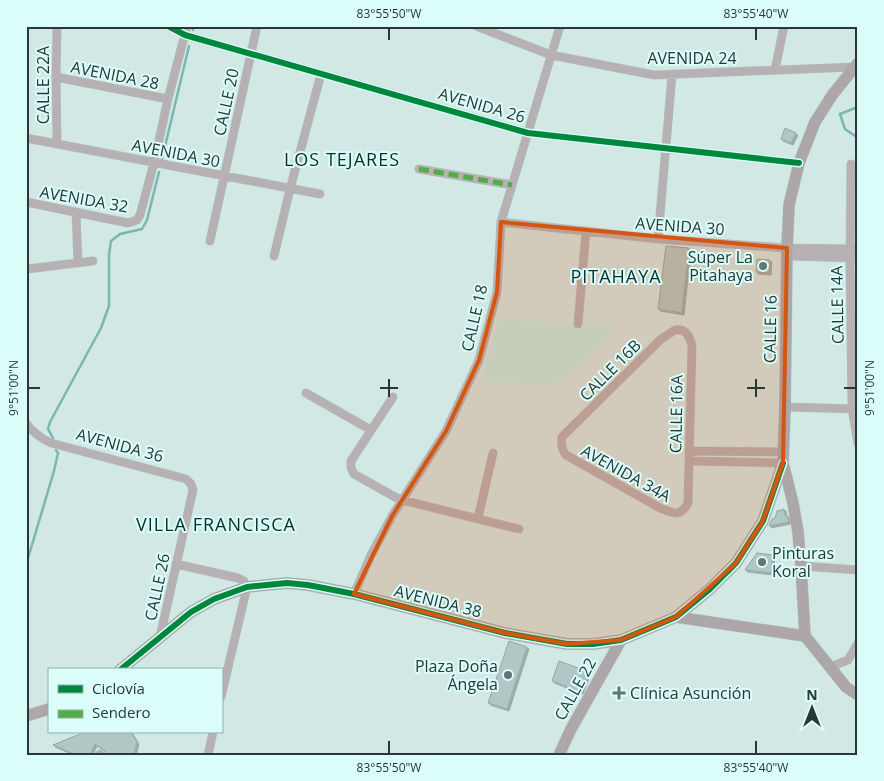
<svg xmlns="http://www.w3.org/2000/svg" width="884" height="781" viewBox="0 0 884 781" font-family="'Open Sans',sans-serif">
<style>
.built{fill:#c3ebe7}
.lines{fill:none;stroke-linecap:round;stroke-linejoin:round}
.stream{stroke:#7ab7b1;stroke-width:2.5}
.building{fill:#afc8c5;stroke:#94a6a4;filter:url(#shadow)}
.street-casing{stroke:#b1c3c0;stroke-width:9}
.secondary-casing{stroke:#b1c3c0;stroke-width:12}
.street{stroke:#b7b1b3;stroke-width:8}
.secondary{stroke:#ada7a9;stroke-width:11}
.quiet{stroke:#53ac45;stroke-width:5;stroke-dasharray:10 5;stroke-linecap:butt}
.cycleway-casing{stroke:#dbfdf9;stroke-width:9}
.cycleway{stroke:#00873e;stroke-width:6}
.marked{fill:#d55610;fill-opacity:0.2;stroke:#d55610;stroke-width:4;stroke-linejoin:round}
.ticks{fill:none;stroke:#273836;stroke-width:2}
.poi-dot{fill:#627673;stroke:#dbfdf9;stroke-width:2}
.labels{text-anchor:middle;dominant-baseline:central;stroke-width:4;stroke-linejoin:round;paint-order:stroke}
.street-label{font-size:16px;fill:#273836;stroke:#dbfdf9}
.poi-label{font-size:16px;fill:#273836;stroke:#dbfdf9;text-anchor:end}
.neighbourhood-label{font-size:18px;letter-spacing:1px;fill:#06312e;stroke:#dbfdf9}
.neatline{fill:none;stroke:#273836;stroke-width:2}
.ticks-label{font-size:12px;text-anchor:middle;fill:#273836}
</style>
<defs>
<filter id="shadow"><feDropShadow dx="2" dy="2" stdDeviation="0" flood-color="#0004"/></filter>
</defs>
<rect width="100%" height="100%" fill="#d1e8e5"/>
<path class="built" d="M500,319L618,327L570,375L557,381L544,385L480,382Z"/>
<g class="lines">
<path class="stream" d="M193,30L194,26
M858,107L840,114L845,129L858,138
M162,159L189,46
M53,438L48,429L50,422L101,328L109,306V255L111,241L120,234L142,229L147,220L159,172
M26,565L54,471L58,453L56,450"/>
</g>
<path class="building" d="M785,128L796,133L791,143L781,139Z
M666,246L689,248L682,313L658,309Z
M757,259L770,260L769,273L756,272Z
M784,509L785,515H787L789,522L769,526L772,519L775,518L777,511Z
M757,553L773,555L771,573L745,570Z
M509,641L527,647L507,709L488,703Z
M559,661L589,672L581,692L552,681Z
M85,732H131L137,742L134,755H106L104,750L95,744L90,755H76L53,745Z"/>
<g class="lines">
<defs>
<path id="street" d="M168,26L185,35L528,133L799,163
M476,26L551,55L654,75L854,67
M775,70L784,26
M56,77L168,99
M26,138L320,194
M57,144L56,77L57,26
M851,164L850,258L852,408L858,444
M419,169L512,185
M26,202L128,223L137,220L140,215L154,163L168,99L187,26
M76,212L78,263
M501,222L658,239L787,248L858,249
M658,239L672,75
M210,241L257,26
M274,256L290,189L321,74
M787,256L858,258
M27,269L93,261
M578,324L586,231
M675,330C686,328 689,336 692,345L688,503C680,518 673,513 660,508L566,455C562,450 561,444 562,437L661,339Z
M306,393L371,430
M393,397L351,461V468L354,474L395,497L402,500L519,529
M785,407L858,409
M26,423C33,433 40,438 51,443L186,479L191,484L193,490L160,637
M689,451L783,452
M689,461L783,463
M478,518L493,453
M176,564L238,578L244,581L247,587L221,697
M801,566L858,570
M354,594L371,555L392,516L446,431L479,360L497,292L501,222L560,26
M830,667L848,660L858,643
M99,755L100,754
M208,755L213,732"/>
<path id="secondary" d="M676,617L805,636
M805,636L801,566L798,532L793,503L783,463L785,407L787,248L789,205L799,163L815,122L833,94L858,63
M805,636L846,687L858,695
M120,670L191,612L214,599L247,587L287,583L308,585L354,594L505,633L567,644H593L621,640L676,617L710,589L736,563L763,521L783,463
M26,716L49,709
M559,755L571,729L621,640"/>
</defs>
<use href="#street" class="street-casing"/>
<use href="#secondary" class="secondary-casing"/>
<use href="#street" class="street"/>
<use href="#secondary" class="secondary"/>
<path class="quiet" d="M419,169L512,185"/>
<defs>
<path id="cycleway" d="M168,26L185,35L528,133L799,163
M120,670L191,612L214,599L247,587L287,583L308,585L354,594L505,633L567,644H593L621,640L676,617L710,589L736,563L763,521L783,463"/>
</defs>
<use href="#cycleway" class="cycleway-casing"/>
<use href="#cycleway" class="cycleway"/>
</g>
<path class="marked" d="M501,222L787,248L783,463L763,521L736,563L676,617L621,640L567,644L505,633L354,594L392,516L446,431L479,360L497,292Z"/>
<path class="ticks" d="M389,28V40M756,28V40M389,379V397M756,379V397M28,388H40M380,388H398M747,388H765M844,388H856M389,741V754M756,741V754"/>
<g class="poi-dot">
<circle cx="763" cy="266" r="5"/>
<circle cx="762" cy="562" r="5"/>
<circle cx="508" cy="675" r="5"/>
<path d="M616.5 685.5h5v5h5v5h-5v5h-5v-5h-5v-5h5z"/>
</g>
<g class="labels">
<g class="street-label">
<text x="692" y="58">AVENIDA 24</text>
<text transform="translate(115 75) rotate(11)">AVENIDA 28</text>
<text transform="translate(43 85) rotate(-90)">CALLE 22A</text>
<text transform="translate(226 102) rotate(-78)">CALLE 20</text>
<text transform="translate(482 105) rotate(16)">AVENIDA 26</text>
<text transform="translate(176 153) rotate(11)">AVENIDA 30</text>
<text transform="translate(84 199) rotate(10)">AVENIDA 32</text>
<text transform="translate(680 226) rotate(4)">AVENIDA 30</text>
<text transform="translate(837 305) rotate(-91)">CALLE 14A</text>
<text transform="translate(474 318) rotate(-77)">CALLE 18</text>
<text transform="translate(770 329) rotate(-89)">CALLE 16</text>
<text transform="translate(610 370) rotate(-45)">CALLE 16B</text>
<text transform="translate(676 414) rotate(-89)">CALLE 16A</text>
<text transform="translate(120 445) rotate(15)">AVENIDA 36</text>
<text transform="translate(626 473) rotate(29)">AVENIDA 34A</text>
<text transform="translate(157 587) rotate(-78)">CALLE 26</text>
<text transform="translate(438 601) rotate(14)">AVENIDA 38</text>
<text transform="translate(575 689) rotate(-61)">CALLE 22</text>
</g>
<g class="poi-label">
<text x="753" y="257">Súper La<tspan x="753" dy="18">Pitahaya</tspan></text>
<text x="772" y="553" text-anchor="start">Pinturas<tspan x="772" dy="18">Koral</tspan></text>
<text x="498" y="666">Plaza Doña<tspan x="498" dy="18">Ángela</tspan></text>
<text x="630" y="693" text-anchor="start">Clínica Asunción</text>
</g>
<g class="neighbourhood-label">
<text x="342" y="159">LOS TEJARES</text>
<text x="616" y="276">PITAHAYA</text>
<text x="216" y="524">VILLA FRANCISCA</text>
</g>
</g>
<rect width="884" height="781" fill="none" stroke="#dbfdf9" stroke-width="55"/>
<rect x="48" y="668" width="175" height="65" fill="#dbfdf9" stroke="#93aeab"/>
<rect x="58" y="685" width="25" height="8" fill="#00873e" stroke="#93aeab"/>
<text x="92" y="694" font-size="15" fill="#273836">Ciclovía</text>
<rect x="58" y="710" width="25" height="8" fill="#53ac45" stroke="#93aeab"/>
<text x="92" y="718" font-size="15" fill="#273836">Sendero</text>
<g transform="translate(812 708)" stroke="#dbfdf9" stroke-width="4" paint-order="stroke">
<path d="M0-4L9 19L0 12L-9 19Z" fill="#273836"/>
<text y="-8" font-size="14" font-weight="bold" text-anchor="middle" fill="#273836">N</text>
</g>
<rect x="28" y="28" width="828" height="726" class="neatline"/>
<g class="ticks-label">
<text x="389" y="18">83°55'50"W</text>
<text x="756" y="18">83°55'40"W</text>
<text transform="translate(14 388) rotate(-90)" y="4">9°51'00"N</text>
<text transform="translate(870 388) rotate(-90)" y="4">9°51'00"N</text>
<text x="389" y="772">83°55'50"W</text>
<text x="756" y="772">83°55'40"W</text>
</g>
</svg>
